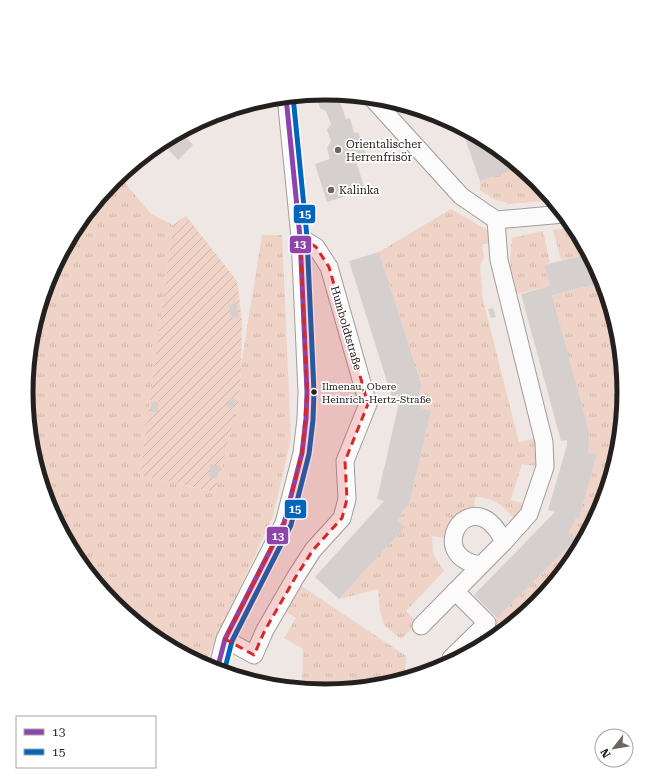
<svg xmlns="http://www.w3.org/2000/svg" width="650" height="784" viewBox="0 0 650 784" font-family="'Roboto Serif',serif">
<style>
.grass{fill:url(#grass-tufts)}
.garden{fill:url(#garden-furrows)}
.building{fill:#d5cfcd}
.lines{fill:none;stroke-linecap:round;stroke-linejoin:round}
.street-casing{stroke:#a19c9a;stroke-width:19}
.street{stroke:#fcfbfb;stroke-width:17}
.bus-1-casing{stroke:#fff;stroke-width:8}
.bus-2-casing{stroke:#fff;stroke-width:8}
.bus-1{stroke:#8e44ad;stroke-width:5}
.bus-2{stroke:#0065bd;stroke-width:5}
.marked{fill:#d62828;fill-opacity:0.2;stroke:#d62828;stroke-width:3;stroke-dasharray:8 5;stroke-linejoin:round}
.poi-dot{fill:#6b6664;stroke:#fff;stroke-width:1.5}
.bus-dot{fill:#24201f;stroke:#fff;stroke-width:1.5}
.labels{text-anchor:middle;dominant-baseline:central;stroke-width:3.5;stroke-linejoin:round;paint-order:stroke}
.bus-label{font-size:10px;fill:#24201f;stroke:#fff;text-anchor:start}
.poi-label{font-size:11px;fill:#24201f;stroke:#fff;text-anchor:start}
.street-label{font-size:11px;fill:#24201f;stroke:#fff}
.rim{fill:none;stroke:#24201f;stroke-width:5}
.line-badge{stroke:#fff;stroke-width:1.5}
.badge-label{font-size:11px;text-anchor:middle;font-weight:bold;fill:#fff}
</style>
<defs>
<pattern id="grass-tufts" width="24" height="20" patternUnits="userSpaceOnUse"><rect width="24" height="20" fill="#efd3c7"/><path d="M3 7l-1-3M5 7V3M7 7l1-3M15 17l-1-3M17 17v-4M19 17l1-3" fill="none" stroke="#cdb5aa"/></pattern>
<pattern id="garden-furrows" width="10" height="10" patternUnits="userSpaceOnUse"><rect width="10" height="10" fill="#efd3c7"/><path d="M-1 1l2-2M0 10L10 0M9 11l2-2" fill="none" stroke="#cdb5aa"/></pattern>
</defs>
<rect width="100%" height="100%" fill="#eee7e4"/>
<path class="grass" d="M503,153L537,181L553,200L510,204L493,199L480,190V181L509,171Z
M119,176L151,214L173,225L140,475L215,492L240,396L241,366L262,235H282L291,438L273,516L204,665L159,640L113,603L76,558L49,506L32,450L26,392L32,333L49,277L77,226L114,180Z
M451,209L487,230L490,243L482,244L484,258L480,265L483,300L519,442L534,439L536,466L522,464L511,500L525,504L514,518C502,505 495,498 475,497L474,510C457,517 450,518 446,538L432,536L433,554L444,571L406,611L418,623L401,639L384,625L380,611L378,589L339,599L404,528L397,521L406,506H409L431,411L421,408L420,388L422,387L379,252Z
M574,227L601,278L618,334L624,392L618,451L601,507L573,558L536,604L503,631L492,621L497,618L575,540L568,534L576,518L579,519L597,454L588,452V433L552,295L596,284L588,254L561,260L553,230Z
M543,231L550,263L544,265L550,286L512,295L510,260L512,238Z
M300,585L406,656L405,679C372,689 336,692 302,689L303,649L284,638L296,618L285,611Z"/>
<path class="garden" d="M186,216L237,281L242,321L240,396L215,492L140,475L173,225Z"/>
<path class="building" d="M325,93L334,94L337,103L340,101L346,119L350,118L354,133L358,132L366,154L355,158L365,190L327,202L315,164L330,159L327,148L331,141L327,130L331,124L326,111L320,108L317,99L320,94Z
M461,127L491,144L503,153L510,171L480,181Z
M188,128L183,134L193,145L178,160L166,147L170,144L166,140Z
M379,252L422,387L420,388L421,408L431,411L409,506H406L397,521L405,527L339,599L315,577L384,501L377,499L399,403L398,395L392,397L349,261Z
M588,254L596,284L552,295L589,433L588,452L597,454L579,519L576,518L568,534L575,540L497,618L474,595L555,512L548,510L567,445V440L561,441L521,294L550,286L544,265Z
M236,303L239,317L232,318L229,305Z
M493,308L496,317L491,318L488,309Z
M229,398L236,399L233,408L227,407Z
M151,402H158V412H151Z
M211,464L220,466L217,479L208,476Z"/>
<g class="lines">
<defs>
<path id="street" d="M372,98L461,196L496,220L564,214
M481,565C432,559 457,502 487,520C495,525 500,534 504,542
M421,626L504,542L529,514L545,467L544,442L499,260L496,220
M225,639L254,655L265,630L295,578L313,550L342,518L347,499L345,461L368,404L329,267L316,247L300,237
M451,658L487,623L455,591
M217,670L225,639L284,523L302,453L306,419L307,392L300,237L286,97"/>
</defs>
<use href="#street" class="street-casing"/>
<use href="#street" class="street"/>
<defs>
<path id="bus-1" d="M217,670L225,639L284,523L302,453L306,419L307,392L300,237L286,97"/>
<path id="bus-2" d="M224,672L232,641L291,525L309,454L313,420L314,392L307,237L293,96"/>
</defs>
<use href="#bus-1" class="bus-1-casing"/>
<use href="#bus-2" class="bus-2-casing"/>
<use href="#bus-1" class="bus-1"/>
<use href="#bus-2" class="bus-2"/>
</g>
<path class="marked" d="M300,237L316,247L329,267L368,404L345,461L347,499L342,518L313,550L295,578L265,630L254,655L225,639L284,523L302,453L307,392Z"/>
<g class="poi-dot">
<circle cx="338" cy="150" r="4"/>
<circle cx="331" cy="190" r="4"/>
</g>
<circle class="bus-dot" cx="314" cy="392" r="3.5"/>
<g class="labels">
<g class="bus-label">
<text x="322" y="386">Ilmenau, Obere<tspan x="322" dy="13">Heinrich-Hertz-Straße</tspan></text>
</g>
<g class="poi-label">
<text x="346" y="144">Orientalischer<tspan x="346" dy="13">Herrenfrisör</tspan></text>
<text x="339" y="190">Kalinka</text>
</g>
<g class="street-label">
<text transform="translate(346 328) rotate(74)">Humboldtstraße</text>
</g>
</g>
<path d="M0 0H650V784H0ZM33 392a292 292 0 1 1 584 0a292 292 0 1 1-584 0Z" fill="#fff" fill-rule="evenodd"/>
<path class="rim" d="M33 392a292 292 0 1 1 584 0a292 292 0 1 1-584 0Z"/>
<g class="line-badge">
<rect x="293" y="204" width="23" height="20" rx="4" fill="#0065bd"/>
<rect x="289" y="235" width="23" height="19" rx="4" fill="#8e44ad"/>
<rect x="284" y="499" width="23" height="20" rx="4" fill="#0065bd"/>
<rect x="266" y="526" width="23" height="19" rx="4" fill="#8e44ad"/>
</g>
<g class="badge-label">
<text x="305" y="218">15</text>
<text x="300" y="248">13</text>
<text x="295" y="513">15</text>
<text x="278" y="540">13</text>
</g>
<rect x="16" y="716" width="140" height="52" fill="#ffffff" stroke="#a7a6a5"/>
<rect x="24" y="729" width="20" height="6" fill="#8e44ad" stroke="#a7a6a5"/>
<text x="52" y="736" font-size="12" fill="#24201f">13</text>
<rect x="24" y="749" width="20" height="6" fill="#0065bd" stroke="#a7a6a5"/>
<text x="52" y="756" font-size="12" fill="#24201f">15</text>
<g transform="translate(614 748) rotate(239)"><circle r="19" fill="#ffffff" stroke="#a7a6a5"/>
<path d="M0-3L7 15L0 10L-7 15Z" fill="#6b6664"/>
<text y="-6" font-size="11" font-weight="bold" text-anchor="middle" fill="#24201f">N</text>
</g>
</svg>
